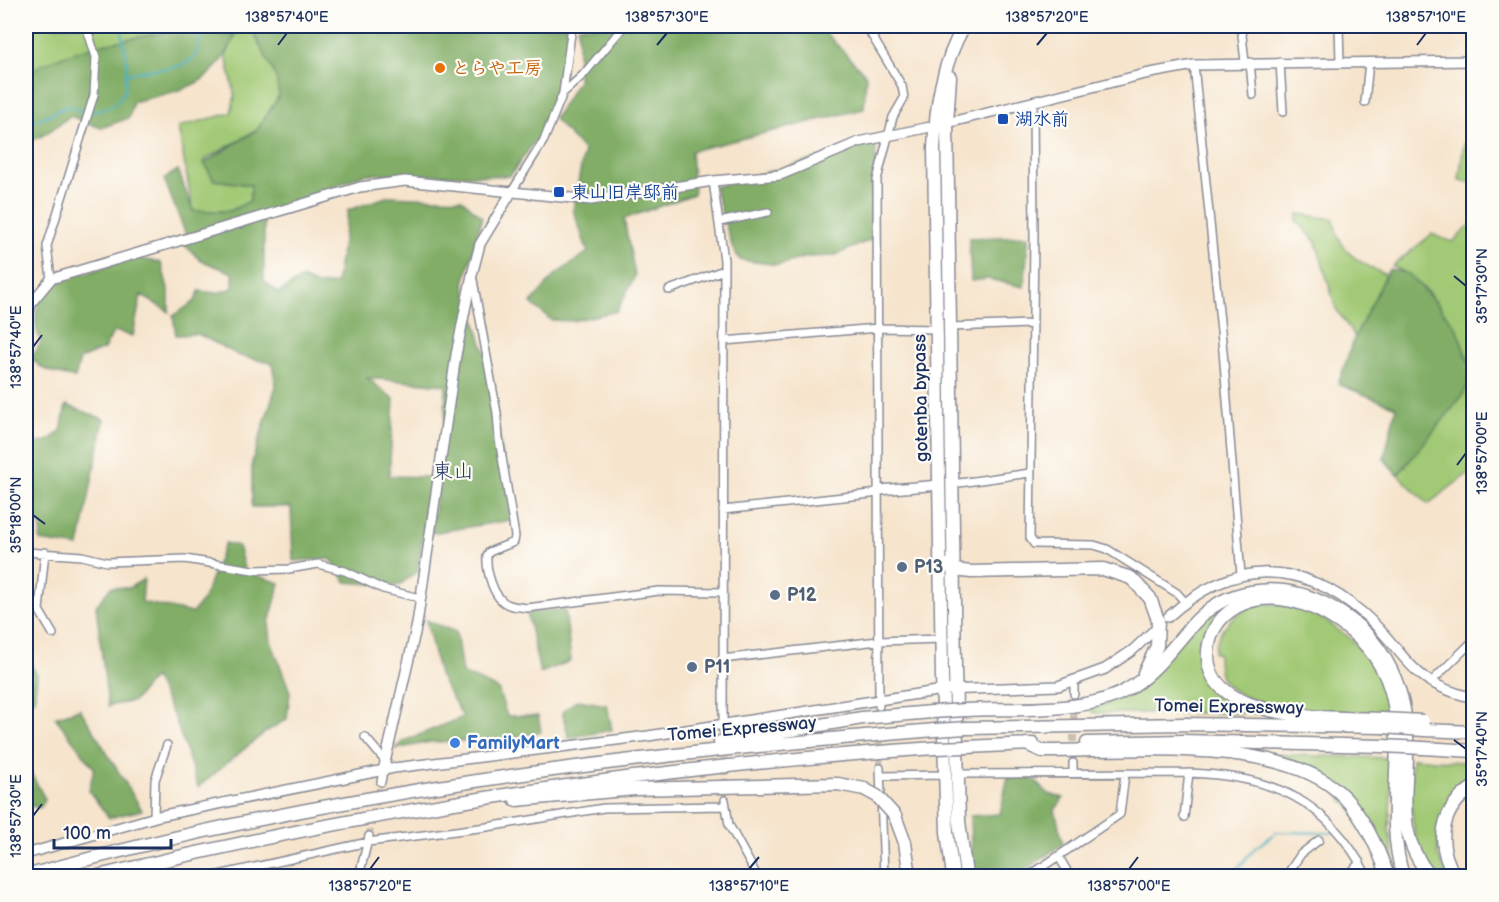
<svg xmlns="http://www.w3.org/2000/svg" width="1499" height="902" viewBox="0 0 1499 902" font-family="'Balsamiq Sans','Klee One',sans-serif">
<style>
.green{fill:#a2c974;stroke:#5e7c69;stroke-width:1.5}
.forest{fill:#81ad66;stroke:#4e6e62;stroke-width:1.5}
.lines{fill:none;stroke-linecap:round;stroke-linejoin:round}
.stream{stroke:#42aec1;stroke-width:2}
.street-tunnel{stroke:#cac0b6;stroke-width:7;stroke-dasharray:7 3.5;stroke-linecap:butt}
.street-casing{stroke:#888a95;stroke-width:10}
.secondary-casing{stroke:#888a95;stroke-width:12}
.highway-casing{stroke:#888a95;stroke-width:15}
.street{stroke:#fff;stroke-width:7}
.secondary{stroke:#fff;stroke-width:9}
.highway{stroke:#fff;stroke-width:12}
.highway-bridge-casing{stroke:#888a95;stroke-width:15;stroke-linecap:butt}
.highway-bridge{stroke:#fff;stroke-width:12}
.ticks{fill:none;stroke:#1b2f5e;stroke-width:2}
.food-dot{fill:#e8710a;stroke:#fdfcf7;stroke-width:2}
.transit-dot{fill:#1a4fb4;stroke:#fdfcf7;stroke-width:2}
.service-dot{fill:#5c6f8a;stroke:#fdfcf7;stroke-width:2}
.shop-dot{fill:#3f7fe0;stroke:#fdfcf7;stroke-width:2}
.labels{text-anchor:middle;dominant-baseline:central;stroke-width:4.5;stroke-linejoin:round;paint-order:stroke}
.food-label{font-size:18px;font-weight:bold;fill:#c56008;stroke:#fdfcf7;text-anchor:start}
.transit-label{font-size:18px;font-weight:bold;fill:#164399;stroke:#fdfcf7;text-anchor:start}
.street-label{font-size:18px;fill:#1b2f5e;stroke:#fdfcf7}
.service-label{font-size:18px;font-weight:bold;fill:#4e5e75;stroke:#fdfcf7;text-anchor:start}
.shop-label{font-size:18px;font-weight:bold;fill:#366cbe;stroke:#fdfcf7;text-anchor:start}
.quarter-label{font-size:21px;fill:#1b2f5e;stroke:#fdfcf7}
.neatline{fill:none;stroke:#1b2f5e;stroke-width:2}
.ticks-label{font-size:15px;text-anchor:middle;fill:#1b2f5e}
</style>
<rect width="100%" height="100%" fill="#fdfcf7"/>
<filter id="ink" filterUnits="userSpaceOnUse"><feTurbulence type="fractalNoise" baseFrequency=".0167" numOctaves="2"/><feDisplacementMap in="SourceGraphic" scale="12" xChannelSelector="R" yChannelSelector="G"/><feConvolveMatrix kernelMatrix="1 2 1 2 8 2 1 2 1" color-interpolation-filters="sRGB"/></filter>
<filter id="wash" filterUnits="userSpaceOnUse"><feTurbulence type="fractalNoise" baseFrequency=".008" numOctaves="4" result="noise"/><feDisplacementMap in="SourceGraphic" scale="24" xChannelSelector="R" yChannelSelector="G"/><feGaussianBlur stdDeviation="1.35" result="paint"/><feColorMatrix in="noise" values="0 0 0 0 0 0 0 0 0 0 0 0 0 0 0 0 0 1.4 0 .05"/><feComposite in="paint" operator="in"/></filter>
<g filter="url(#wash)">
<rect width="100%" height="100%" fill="#f6e4cc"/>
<path class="green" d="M26,26H205L26,141Z
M212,26H278L279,96L257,130L204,160L215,180L251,185L250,201L230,211H193L178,127L231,113L235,96L226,56L235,35Z
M1464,143L1473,144V183L1459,180Z
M1298,214L1334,219C1338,252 1358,262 1386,275L1355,337L1336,309L1316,242L1297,221Z
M1473,223V370C1456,329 1434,285 1392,266L1432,234L1452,242Z
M1473,378V470L1428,504L1398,475Z
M1242,597L1204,643C1200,683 1226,706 1264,713H1093L1090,709L1112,702L1208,614Z
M1261,604H1278L1311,611L1350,638L1377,670L1392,712C1351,711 1248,717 1223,680C1218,673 1218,662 1218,653H1214C1217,627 1237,610 1261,604Z
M1258,754L1393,758L1389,830L1397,876H1393L1375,835L1315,770L1288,759Z
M1412,758L1473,763V783L1439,825L1438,855L1448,876H1438C1406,843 1411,801 1412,758Z"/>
<path class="forest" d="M204,26L235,35C213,89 183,89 133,102L129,118L101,128L70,116L47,133L26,144V73C83,41 140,38 204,26Z
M250,26H568L564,73L539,135L510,176L365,174L245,222L264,216V281L279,293L302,278L317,285L336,284L348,210L389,196L462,199L482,217L464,284L488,363L512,520L431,533L444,438L446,385L367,378L394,399L389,476L431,477L418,571L398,586L346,582L331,559L293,561L291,507H252V462L276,386L272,363L240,356L198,334L176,335L173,316L195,301L199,291L217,293L233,288V273L200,260L182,242L186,235L164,179L178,170L193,211H230L250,201L251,185L214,180L204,163L257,130L279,96L276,77Z
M578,26H819L866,75L864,109L691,151L694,194L624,219L635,276L617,311L572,321L551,320L531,303L555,275L588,252L573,210L584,151L554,119L578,81Z
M876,142L873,239L833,256L807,257L779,265L740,260L733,249L714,187Z
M1029,236L1024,287L988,279L971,281L969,238Z
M136,258L161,263L169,292V312L141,295L133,336L114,331L104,349L80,359L75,378C60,374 41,372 32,358L41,342C29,317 39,283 68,274C76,272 84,274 91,272C107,266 120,261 136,258Z
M1389,269L1409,274L1436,303L1456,327L1473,375L1463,395L1398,475L1384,459L1396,407L1338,384L1353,341Z
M66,405L104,419L79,547L40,541L41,526L26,515V446L47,441L61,431Z
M225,543L238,546L245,572L280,583L269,623L271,641L290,692L287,719L264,733L198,787L176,721L154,677L134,701L108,706L96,606L111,587L129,588L144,579L142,602L192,613L203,600Z
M565,609L571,661L540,673L527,613Z
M426,620L456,632L462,673L498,689L507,716H538L541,732L499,740L430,742L396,749L402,742L463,717L439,675Z
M26,656L37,675L34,701L26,705Z
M577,700L607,705L612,730L569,738L562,712Z
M80,709L142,810L109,818L89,791L94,768L55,717Z
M26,764L45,799L40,808L26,805Z
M1008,776H1030L1049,794L1064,798L1055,810L1063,844L1016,876H976L971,845L970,816L1000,814Z"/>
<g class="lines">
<path class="stream" d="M128,74C163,63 204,80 200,26
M26,125L68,106L84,112L98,111L114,105L125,91L127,64L121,26
M1231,876L1255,848L1277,832L1332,833"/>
</g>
</g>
<g filter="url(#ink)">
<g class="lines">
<path class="street-tunnel" d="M879,706L880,768
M724,747L725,800
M1073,763L1074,705
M369,836L381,782"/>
<defs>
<path id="street" d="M866,26L902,86L904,98L893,117L877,180L879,706
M1241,26L1245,62
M1339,26L1340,62
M1250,62L1253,95
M1280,62L1283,112
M1194,65L1223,351L1241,575
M563,93L583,75L624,26
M1033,102L1034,239L1030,538L1034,544L1094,545L1107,549L1177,593L1185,602
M1365,102L1369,62
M713,181L724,260L723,730
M511,193L544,140L563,93L572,26
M719,222L768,212
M51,279L47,246L94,95L96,57L86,26
M473,280L497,413L499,439L515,536L514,542L489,552L487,556C486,570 493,598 507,604C513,607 521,607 527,608L659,591L722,592
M669,290L724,270
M950,327L1031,324
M724,341L878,328L938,329
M952,484L1030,473
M723,510L871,494L879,490
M26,552L82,556L107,562L185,559L253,570L289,569L318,564L345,571L383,589L420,598
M45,552L39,610L53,634
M722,659L878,641L942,639
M1430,683L1474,640
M1074,694V682
M365,737L385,761
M880,768L884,876
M1073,773V763
M958,774L1189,773C1273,776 1328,800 1367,876
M881,776L945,775
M381,782L383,771
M725,800L729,825L757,876
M154,817L155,780L167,745
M1184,817L1189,773
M1059,857L1070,876
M214,876L368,842L487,827L604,808L725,806
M248,876L259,866
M359,876L369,836
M1029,876L1120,814L1125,774
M1286,876L1301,854L1319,840
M1348,876L1360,862"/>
<path id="secondary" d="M26,320L32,302L51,279L360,187L405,181L591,200L713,181L780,175L859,142L935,126L1145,74L1194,65L1474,61
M879,490L940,485
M1168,617C1231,560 1298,557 1364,614C1409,654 1406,682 1474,698
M383,771L417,624L456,355L472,275L480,244L511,193
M26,854L159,816L394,768L648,736L943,690L1058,686L1105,669L1133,650L1152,632"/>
<path id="highway" d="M950,77L947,123L955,669L959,821L966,876
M947,565L954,570L971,572L1103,569L1131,578L1150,598L1158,620L1157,646L1144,673
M966,710C1011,708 1084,713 1123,692C1156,674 1172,646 1197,620C1233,583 1288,583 1331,607C1387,638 1410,694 1407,756C1406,803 1397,836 1430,876
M1382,719C1334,717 1194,723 1209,644C1213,622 1230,607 1251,601C1277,594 1307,603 1329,616C1440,681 1374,783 1403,876
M967,728L1185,724L1383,727
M1424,730L1474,732
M720,742L862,718L932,712
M1087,743L1183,741L1382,746
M1026,744L1042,751C1123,751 1285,735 1344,797C1365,819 1378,848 1388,876
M967,747L1033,744
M1423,748L1474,751
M516,800L635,789L838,784L864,789
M895,816L905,843L910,876
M26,876C322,792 629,755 935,730
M98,876C374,808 651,767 935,748
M953,876L947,832L942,676L934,148C936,105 942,64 964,26
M1455,876C1435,844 1440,808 1474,787"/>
</defs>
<use href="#street" class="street-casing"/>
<use href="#secondary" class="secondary-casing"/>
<use href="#highway" class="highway-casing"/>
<use href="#street" class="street"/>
<use href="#secondary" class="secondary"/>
<use href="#highway" class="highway"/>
<defs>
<path id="highway-bridge" d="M932,712L966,710
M1382,719L1423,721
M1383,727L1424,730
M935,730L967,728
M1382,746L1423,748
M935,748L967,747
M864,789L877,796L895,816"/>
</defs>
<use href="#highway-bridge" class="highway-bridge-casing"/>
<use href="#highway-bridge" class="highway-bridge"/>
</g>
</g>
<path class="ticks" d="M278,45L287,33M657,45L667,33M1037,45L1047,33M1417,45L1426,33M1454,276L1466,286M33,347L42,335M1457,465L1466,453M33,515L45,524M1454,740L1466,749M33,816L42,804M370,869L379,857M749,869L759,857M1129,869L1138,857"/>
<circle class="food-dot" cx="440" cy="68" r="6"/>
<g class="transit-dot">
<rect x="997" y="113" width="12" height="12" rx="3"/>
<rect x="553" y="186" width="12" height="12" rx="3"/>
</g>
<g class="service-dot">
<circle cx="902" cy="567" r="6"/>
<circle cx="775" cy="595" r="6"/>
<circle cx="692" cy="667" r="6"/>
</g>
<circle class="shop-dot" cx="455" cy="743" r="6"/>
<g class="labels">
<g class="food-label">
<text x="452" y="68">とらや工房</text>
</g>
<g class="transit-label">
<text x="1015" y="119">湖水前</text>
<text x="571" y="192">東山旧岸邸前</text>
</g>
<g class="street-label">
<text transform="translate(921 398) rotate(-91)">gotenba bypass</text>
<text transform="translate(1229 707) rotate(1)">Tomei Expressway</text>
<text transform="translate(742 729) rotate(-5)">Tomei Expressway</text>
</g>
<g class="service-label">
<text x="914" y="567">P13</text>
<text x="787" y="595">P12</text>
<text x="704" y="667">P11</text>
</g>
<g class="shop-label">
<text x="467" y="743">FamilyMart</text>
</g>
<g class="quarter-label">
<text x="453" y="471">東山</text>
</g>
</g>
<rect width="1499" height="902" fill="none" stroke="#fdfcf7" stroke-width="66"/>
<path d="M54 839v9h117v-9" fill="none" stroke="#1b2f5e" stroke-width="3"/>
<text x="63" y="839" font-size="18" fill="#1b2f5e" stroke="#fdfcf7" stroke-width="4.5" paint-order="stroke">100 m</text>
<rect x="33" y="33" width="1433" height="836" class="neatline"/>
<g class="ticks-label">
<text x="287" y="22">138°57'40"E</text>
<text x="667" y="22">138°57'30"E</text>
<text x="1047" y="22">138°57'20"E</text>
<text x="1426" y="22">138°57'10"E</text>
<text transform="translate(1482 286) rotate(-90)" y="5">35°17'30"N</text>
<text transform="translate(16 347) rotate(-90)" y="5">138°57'40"E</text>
<text transform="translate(1482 453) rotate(-90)" y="5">138°57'00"E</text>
<text transform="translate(16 515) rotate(-90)" y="5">35°18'00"N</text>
<text transform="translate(1482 749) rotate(-90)" y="5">35°17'40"N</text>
<text transform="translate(16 816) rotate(-90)" y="5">138°57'30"E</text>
<text x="370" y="891">138°57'20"E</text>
<text x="749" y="891">138°57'10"E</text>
<text x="1129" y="891">138°57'00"E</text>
</g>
</svg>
